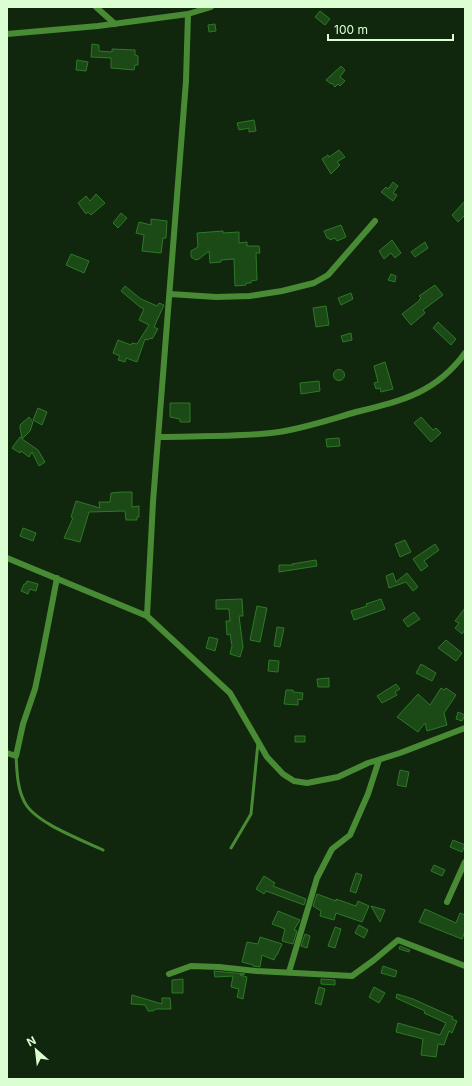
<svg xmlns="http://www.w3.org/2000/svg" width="472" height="1086" viewBox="0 0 472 1086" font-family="Inter,sans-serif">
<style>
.building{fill:#1b4a17;stroke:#2e7827}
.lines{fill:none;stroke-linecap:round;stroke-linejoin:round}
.service{stroke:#498b34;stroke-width:3}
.minor{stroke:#498b34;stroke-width:6}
</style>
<rect width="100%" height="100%" fill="#10270d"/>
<path class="building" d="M320,11L330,19L325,25L315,17Z
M215,24L216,31L209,32L208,25Z
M92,44L99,45V51L112,52V49L135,50V55L138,56V65H135L134,70L111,68V58L91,57Z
M77,60L88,62L86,71L76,70Z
M341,66L345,70L340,77L345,81L340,86L338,84L335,87L332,83L331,84L326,80Z
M254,120L256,131L249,132V128L239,130L237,123Z
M339,150L345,157L337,162L340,165L331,174L322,159L328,155L329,157Z
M393,182L398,186L393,193L397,195L393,201L381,192L386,187L388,189Z
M96,194L105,203L91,215L88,212L86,214L78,203L86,196L90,201Z
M465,201V215L458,222L452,215Z
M121,213L127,218L118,228L113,223Z
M151,219L167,221L166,238H163L161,253L142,251L144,235L136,233L139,222L151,225Z
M341,225L346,237L337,241L335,238L330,240L329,238H327L324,231Z
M223,231V233L239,232V243L247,242V246H259L260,253H256L257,280L251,281V283H246V285L235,286L234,259L221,260V262L210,263L209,251L199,259L196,260L191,257V251L198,247L197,233Z
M392,240L401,253L395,258L391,253L384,259L379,251Z
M425,242L428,248L415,257L411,252Z
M71,254L89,261L84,273L66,265Z
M391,274L396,276L395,282L388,280Z
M435,285L443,295L423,310L425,313L411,325L402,314L419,301V300L421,298L419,296Z
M125,286L141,299L157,306L159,303L164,305L154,327L158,329L152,339L150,338L148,340L145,339L137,362L126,358L125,362L118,360L120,356L113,353L118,340L131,345L132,343L137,344L149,325L139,320L144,309L140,307L121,291Z
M351,293L353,299L341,305L338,298Z
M326,306L329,325L316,327L313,308Z
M438,322L456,339L451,345L433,328Z
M351,333L352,340L343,342L341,336Z
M385,362L393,389L381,392L380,388L376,389L374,383L378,382L374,366Z
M333.5 375a5.5 5.5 0 1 1 11 0a5.5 5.5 0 1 1-11 0Z
M319,381L320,391L301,394L300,383Z
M170,403H190V422H180V419L170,417Z
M38,408L47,412L42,425L33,420Z
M29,417L33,422L30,431L22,439L38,450L45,462L39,466L32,452L29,457L21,451L20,453L12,448L20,437L22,438L20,428V425Z
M421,417L433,430L436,428L441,433L431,442L414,423Z
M339,438L340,446L327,447L326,439Z
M123,492H132V507L139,506V517H137V520H126L125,511L89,512L80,542L64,538L73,518L71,517L76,501L100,508L99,502H110L111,493Z
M23,528L36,533L33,541L20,536Z
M405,540L411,552L400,557L395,544Z
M435,544L439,550L424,561L428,566L421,571L413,559Z
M316,560L317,566L279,572V565H293L292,564Z
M393,573L396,582L407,573L418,587L413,591L406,582L389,588L386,576Z
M27,581L38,584L36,591L30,589L28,594L21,591L24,584H26Z
M242,599L243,616H239L243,647L240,657L230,654L232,646L230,634L227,635L226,621H230L229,609H216V600Z
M381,599L385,609L354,620L351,611L367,606L366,604Z
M257,606L267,608L260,642L250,640Z
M465,608V630L462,634L455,628L459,623L455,621Z
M414,612L420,619L408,627L403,620Z
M277,627L284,628L280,647L274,646Z
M209,637L218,639L215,651L206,648Z
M446,640L462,653L456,661L438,648Z
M269,660L279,661L278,672L268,671Z
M421,664L436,673L432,681L416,673Z
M329,678V687H318L317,679Z
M396,684L400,689L395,692L397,695L382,703L377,696Z
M441,688L444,690L446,688L456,695L444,713L447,725L427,731L425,723L418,732L397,717L418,694L430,705Z
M286,690H293V692L303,693L302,700L298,699V705L284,704Z
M458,712L465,715L462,721L456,719Z
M295,736H305V742H295Z
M400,770L409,772L406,787L397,785Z
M453,840L465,845L462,852L450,847Z
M434,865L445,870L442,876L431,871Z
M356,873L362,875L356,893L350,891Z
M264,876L275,883L273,886L306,899L304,905L266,891L264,894L256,889Z
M317,894L336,901V899L356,906L358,901L369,906L362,922L336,913L334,920L320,916L321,911L313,906Z
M371,906L385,910L380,922Z
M425,909L456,923L460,913L465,915V931L462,939L419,922Z
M278,911L300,920L294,930L297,931L293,944L282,941L285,929L272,924Z
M359,925L368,930L364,938L355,933Z
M335,927L341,929L335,948L328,946Z
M305,934L310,936L307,948L301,946Z
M260,937L282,944L277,955H276L274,960L262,955L260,967L253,966V965L242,962L247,942L258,944Z
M400,946L410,950L409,952L399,949Z
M383,966L397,971L395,977L381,973Z
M214,971L245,974L240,975L247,977L243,999L237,997L239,989L231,987L233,976L215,977Z
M183,979V993H172V980Z
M321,979L335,980V985L321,984Z
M319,987L325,989L321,1005L315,1003Z
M374,987L385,993L379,1003L369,997Z
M397,994L413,999L453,1017L452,1019L457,1021L452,1033L449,1031L444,1045L438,1044L436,1057L421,1055L423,1039L396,1032L398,1023L440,1035L446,1023L424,1013L425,1011L396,998Z
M132,995L162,1004V998H170L171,1009H156L153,1011H148L145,1005L131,1004Z"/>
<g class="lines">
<path class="service" d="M16,756C17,771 17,787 24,801C33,822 82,840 103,850
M231,848L251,814L258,743"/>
<path class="minor" d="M96,7L115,24
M188,14L211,7
M7,34L98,26L188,14L186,81L153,502L147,616
M170,294L216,297L250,296L282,291L314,283L328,275L375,221
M159,437C196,436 234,437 271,433C299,430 328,420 356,412C401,401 436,393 465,353
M7,558L147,616L230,693L267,757L283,774L294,781L307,783L338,777L368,763L400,753L465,728
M7,753L16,756L23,724L35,689L43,651L57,578
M447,902L465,862
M289,972L317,878L332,849L350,835L368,794L379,760
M169,974L191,966L219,967L257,971L352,976L374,960L398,940L465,966"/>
</g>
<rect width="472" height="1086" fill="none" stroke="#dbffd3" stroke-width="16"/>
<g transform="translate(36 1050) rotate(332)" stroke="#10270d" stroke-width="3" paint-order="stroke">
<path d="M0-3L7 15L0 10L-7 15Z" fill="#dbffd3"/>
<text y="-6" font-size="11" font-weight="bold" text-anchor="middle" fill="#dbffd3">N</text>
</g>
<path d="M328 34v6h125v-6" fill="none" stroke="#dbffd3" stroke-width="2"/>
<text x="334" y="34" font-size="12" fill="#dbffd3" stroke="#10270d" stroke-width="3" paint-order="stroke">100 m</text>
</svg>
